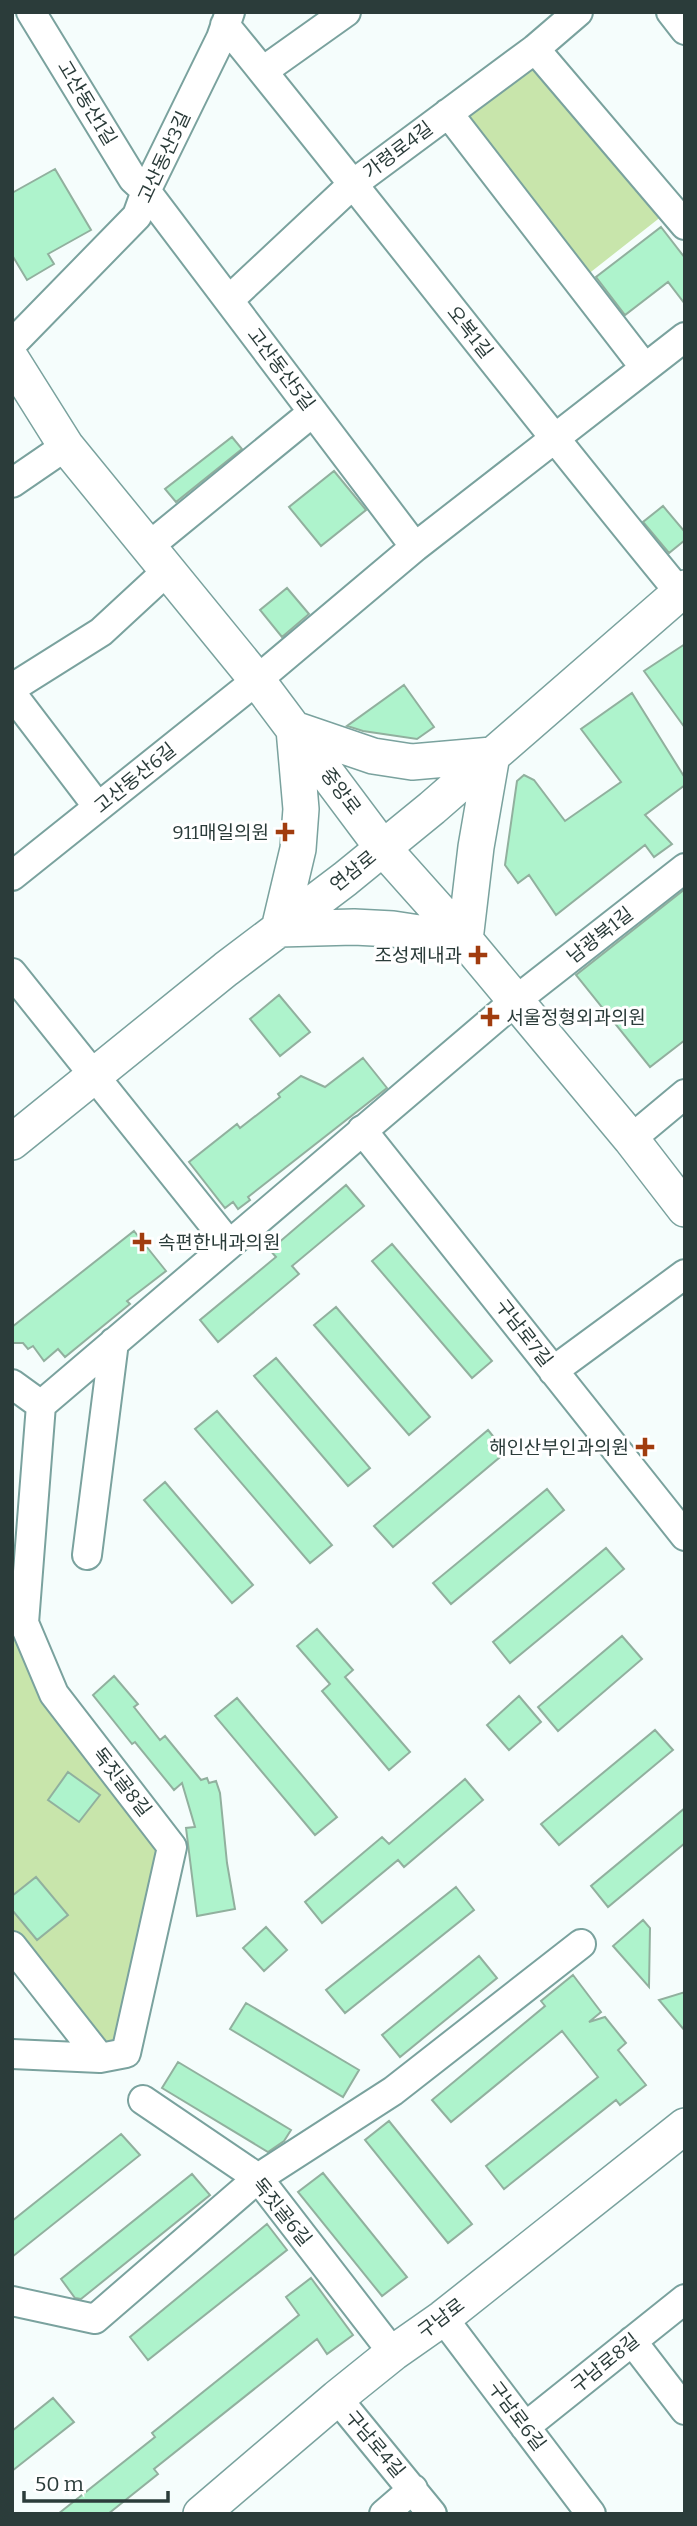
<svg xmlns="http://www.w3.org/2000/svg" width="697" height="2526" viewBox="0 0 697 2526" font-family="Bitter,'Noto Sans KR',serif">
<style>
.green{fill:#c8e5ab}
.building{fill:#aef3cc;stroke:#91b09e;stroke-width:2}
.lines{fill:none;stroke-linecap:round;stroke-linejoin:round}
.minor-casing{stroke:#7aa29e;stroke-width:32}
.major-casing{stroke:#7aa29e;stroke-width:38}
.minor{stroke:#fff;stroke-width:28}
.major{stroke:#fff;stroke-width:35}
.poi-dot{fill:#a13c0e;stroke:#fff;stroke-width:2.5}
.labels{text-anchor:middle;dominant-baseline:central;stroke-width:6;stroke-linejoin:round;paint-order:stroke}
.street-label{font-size:19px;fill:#2b3c3a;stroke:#fff}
.poi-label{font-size:19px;fill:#2b3c3a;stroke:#fff;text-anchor:end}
</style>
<rect width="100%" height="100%" fill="#f5fdfc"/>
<path class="green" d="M536,58L662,216L587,275L461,117Z
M12,1573L24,1623L172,1847L126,2053L100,2058L12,1946Z"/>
<path class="building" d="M55,169L91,230L48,254L54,264L27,280L12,255V193Z
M661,227L685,258V304L668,282L625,315L596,277Z
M232,437L242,449L176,502L165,489Z
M334,471L366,510L321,546L289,507Z
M663,506L685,532V540L669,553L643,522Z
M287,588L309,614L282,637L260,610Z
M685,644V728L644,671Z
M404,685L434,727L417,739L363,731L347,726Z
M632,693L685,778V785L645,815L672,844L654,857L645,845L556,915L529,875L518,883L505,865L517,781L524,775L534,780L565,821L621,782L581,729Z
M685,889V1040L650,1067L576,975Z
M279,995L310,1032L280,1056L250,1019Z
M363,1058L387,1088L248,1197L250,1200L238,1209L233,1202L225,1208L189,1162L237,1124L240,1128L280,1097L278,1094L301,1076L325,1087Z
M346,1185L364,1206L292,1266L299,1274L218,1342L200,1320L276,1257L270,1250Z
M134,1231L166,1271L127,1301L130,1304L65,1357L58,1349L44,1361L33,1346L28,1349L23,1343H12V1327Z
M392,1244L492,1361L472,1378L372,1261Z
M336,1307L430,1417L409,1435L314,1325Z
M276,1358L370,1468L348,1486L254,1376Z
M217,1411L332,1545L310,1563L195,1429Z
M488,1430L506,1452L393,1547L374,1526Z
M165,1482L253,1585L232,1603L144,1500Z
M547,1489L564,1510L451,1604L433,1583Z
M606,1548L624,1569L510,1663L493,1642Z
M317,1629L353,1670L345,1677L410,1752L389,1770L322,1691L330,1684L297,1646Z
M622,1636L642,1659L558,1731L538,1707Z
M114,1676L138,1704L134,1707L160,1740L165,1736L201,1780L207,1778L209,1783L216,1781L220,1793L227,1863L235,1909L197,1916L186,1828L195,1827L182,1783L174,1790L135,1742L132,1744L93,1695Z
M519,1696L541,1722L509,1750L487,1725Z
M237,1698L337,1817L315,1835L215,1716Z
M655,1730L673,1750L559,1845L541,1824Z
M68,1772L100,1795L79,1822L48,1800Z
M465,1779L483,1800L404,1867L398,1860L322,1923L305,1902L382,1837L389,1844Z
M685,1808V1843L608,1907L591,1886Z
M36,1877L68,1915L37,1940L12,1910V1896Z
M456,1887L474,1910L345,2013L326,1990Z
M643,1920L650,1928L649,1987L613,1946Z
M266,1927L287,1950L264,1971L243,1948Z
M479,1956L497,1978L400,2057L382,2035Z
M573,1975L601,2012L589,2022L605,2017L626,2043L618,2050L646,2085L620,2105L616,2100L504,2189L486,2166L598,2077L562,2031L451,2122L432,2100L545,2006L541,2001Z
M685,1992V2031L659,2000Z
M246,2003L359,2070L343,2097L230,2029Z
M178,2062L291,2130L284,2141L268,2152L162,2088Z
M389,2121L472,2224L448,2243L365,2140Z
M121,2134L140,2155L12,2257V2221Z
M323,2173L407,2277L382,2296L298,2192Z
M192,2174L210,2195L81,2299L75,2298L61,2279Z
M267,2224L287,2250L148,2360L130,2337Z
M311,2278L353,2335L327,2354L317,2339L154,2469L158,2474L108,2514H58L155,2437L152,2433L299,2315L286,2297Z
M53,2398L74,2422L12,2471V2431Z"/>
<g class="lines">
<defs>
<path id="minor" d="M31,12L133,179L146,191L415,547
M671,12L685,30
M225,25C380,215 529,410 685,599
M535,49L685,225
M263,71L346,12
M448,113L645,368
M229,300L353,184L535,49L578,12
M12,344L137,216L146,191L221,38L230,12
M12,483L66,446
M148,547L313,412
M12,688L101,632L167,571
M12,694L98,807
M12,876L257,680L415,547L685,337
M12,973L229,1244
M362,1130L685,1536
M631,1139L685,1094
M553,1371L685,1274
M12,1384L41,1405L24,1623L54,1694L172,1847L126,2053L100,2058L12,2054
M41,1405L515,1001L685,868
M87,1555L114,1342
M12,1946L100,2058
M143,2100L258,2178L393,2353
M12,2301L95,2319L258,2178L393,2091L581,1944
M443,2318L591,2514
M632,2341L685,2410
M337,2398L432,2514
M525,2427L685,2299
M384,2514L413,2489"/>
<path id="major" d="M12,360L66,446L257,680L382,847L465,940L631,1139L685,1209
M294,729L373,756L412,762L492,755L476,847L465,940L393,929L354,927L279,929L298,849L301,809Z
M12,1142L226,969L345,879L432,808L685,588
M201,2514L337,2398L393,2353L443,2318L685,2126"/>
</defs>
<use href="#minor" class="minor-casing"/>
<use href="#major" class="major-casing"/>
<use href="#minor" class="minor"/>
<use href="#major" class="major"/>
</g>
<g class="poi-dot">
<path d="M281.5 821.5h7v7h7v7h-7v7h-7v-7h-7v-7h7z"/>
<path d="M474.5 944.5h7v7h7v7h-7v7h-7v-7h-7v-7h7z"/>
<path d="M486.5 1006.5h7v7h7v7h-7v7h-7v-7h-7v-7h7z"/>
<path d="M138.5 1231.5h7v7h7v7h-7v7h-7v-7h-7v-7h7z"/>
<path d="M641.5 1436.5h7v7h7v7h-7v7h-7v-7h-7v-7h7z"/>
</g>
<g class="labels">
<g class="street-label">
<text transform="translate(87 103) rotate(59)">고산동산1길</text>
<text transform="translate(398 150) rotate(-37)">가령로4길</text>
<text transform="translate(164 157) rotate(-65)">고산동산3길</text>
<text transform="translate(470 332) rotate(52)">오복1길</text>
<text transform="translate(281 369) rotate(53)">고산동산5길</text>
<text transform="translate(135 778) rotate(-39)">고산동산6길</text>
<text transform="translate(341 791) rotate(53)">중앙로</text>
<text transform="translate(353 871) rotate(-39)">연삼로</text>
<text transform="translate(600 935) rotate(-38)">남광북1길</text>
<text transform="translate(524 1333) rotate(52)">구남로7길</text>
<text transform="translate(122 1782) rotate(52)">독짓골8길</text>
<text transform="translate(282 2212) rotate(51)">독짓골6길</text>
<text transform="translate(441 2318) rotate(-37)">구남로</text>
<text transform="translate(605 2363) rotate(-39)">구남로8길</text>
<text transform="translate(517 2416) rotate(53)">구남로6길</text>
<text transform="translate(375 2444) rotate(50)">구남로4길</text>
</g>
<g class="poi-label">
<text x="269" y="832">911매일의원</text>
<text x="462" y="955">조성제내과</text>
<text x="506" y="1017" text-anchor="start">서울정형외과의원</text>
<text x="158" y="1242" text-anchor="start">속편한내과의원</text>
<text x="629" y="1447">해인산부인과의원</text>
</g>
</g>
<rect width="697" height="2526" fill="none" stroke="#2b3c3a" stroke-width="28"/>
<path d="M24 2491v10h144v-10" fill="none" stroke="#2b3c3a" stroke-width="3.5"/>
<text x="35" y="2491" font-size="21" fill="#2b3c3a" stroke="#ffffff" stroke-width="5" paint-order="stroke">50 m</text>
</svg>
